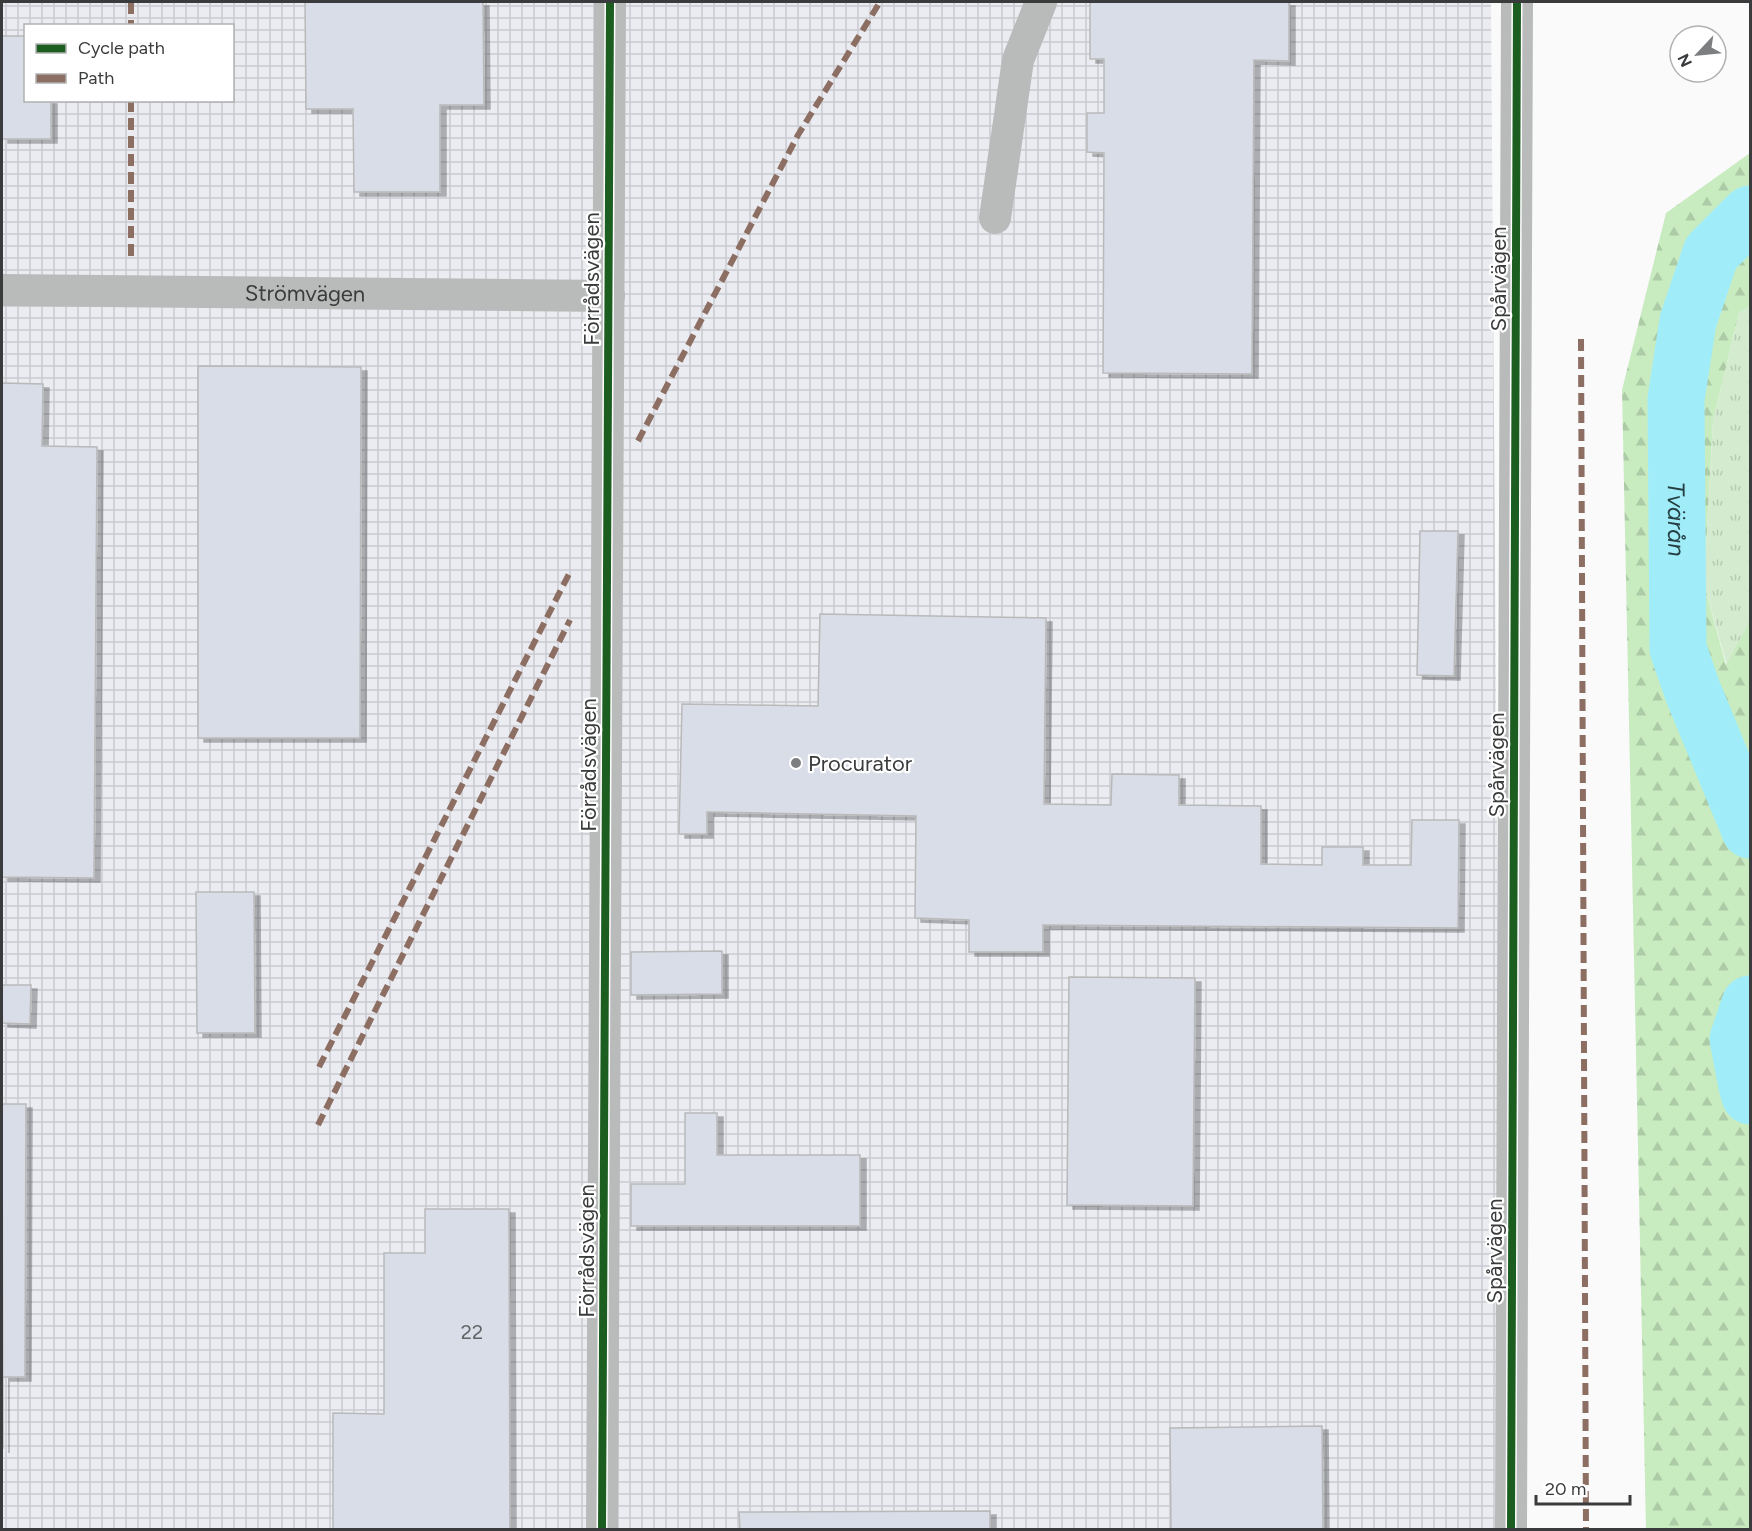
<svg xmlns="http://www.w3.org/2000/svg" width="1752" height="1531" viewBox="0 0 1752 1531" font-family="Figtree,sans-serif">
<style>
.industrial{fill:url(#industrial-grid);fill-rule:evenodd}
.grass{fill:url(#grass-tufts)}
.forest{fill:url(#forest-firs)}
.lines{fill:none;stroke-linecap:round;stroke-linejoin:round}
.river{stroke:#a0edf9;stroke-width:57}
.building{fill:#d8dde7;stroke:#b9b9ba;stroke-width:1.5;filter:url(#shadow)}
.minor{stroke:#b9baba;stroke-width:32}
.quiet{stroke:#8d6e63;stroke-width:6;stroke-dasharray:12 6;stroke-linecap:butt}
.cycleway-casing{stroke:#fff;stroke-width:11}
.cycleway{stroke:#1b5e20;stroke-width:8}
.poi-dot{fill:#7d7e7f;stroke:#fff;stroke-width:2}
.labels{text-anchor:middle;dominant-baseline:central;stroke-width:4.5;stroke-linejoin:round;paint-order:stroke}
.number-label{font-size:20px;fill:#626467}
.street-label{font-size:22px;fill:#3a3b3c;stroke:#fff}
.poi-label{font-size:22px;fill:#3a3b3c;stroke:#fff;text-anchor:start}
.water-label{font-size:24px;font-style:italic;fill:#263f43;stroke:#fff}
</style>
<defs>
<pattern id="industrial-grid" width="8" height="8" patternUnits="userSpaceOnUse" patternTransform="scale(1.5)"><rect width="8" height="8" fill="#eaecf1"/><path d="M0 4h8M4 0v8" fill="none" stroke="#c9cbd0"/></pattern>
<pattern id="grass-tufts" width="24" height="20" patternUnits="userSpaceOnUse" patternTransform="scale(1.5)"><rect width="24" height="20" fill="#d5ebd0"/><path d="M3 7l-1-3M5 7V3M7 7l1-3M15 17l-1-3M17 17v-4M19 17l1-3" fill="none" stroke="#b8cab4"/></pattern>
<pattern id="forest-firs" width="22" height="20" patternUnits="userSpaceOnUse" patternTransform="scale(1.5)"><rect width="22" height="20" fill="#c8ecc0"/><path d="M5 1l3.5 6h-7zM16 11l3.5 6h-7z" fill="#adcba6"/></pattern>
<filter id="shadow"><feDropShadow dx="6" dy="4" stdDeviation="0" flood-color="#0004"/></filter>
</defs>
<rect width="100%" height="100%" fill="#fafafb"/>
<path class="industrial" d="M2,2H1491L1502,1529L2,1530ZM26,26H232V100H26Z"/>
<path class="grass" d="M1750,306V620L1727,666L1704,584L1713,421L1739,313Z"/>
<path class="forest" d="M1750,153V306L1739,313L1713,421L1704,584L1726,665L1750,620V1529H1646L1622,390L1666,213Z"/>
<g class="lines">
<g class="river">
<path id="s1" d="M1750,214L1711,253L1688,321L1676,399L1678,649L1693,692L1750,830"/>
<path d="M1750,1004L1738,1039L1747,1086L1750,1096"/>
</g>
</g>
<path class="building" d="M305,2H483L484,105H440V192H354L353,109H306Z
M1090,2H1289V61L1254,60L1252,374L1103,373L1104,153L1087,152V113H1104V59H1090Z
M2,36H26V100H51V139H2Z
M198,366L361,367L360,738H198Z
M2,383L43,384L42,446L97,447L94,878L2,877Z
M1420,531H1458L1454,676L1417,675Z
M820,614L1046,618L1044,804L1111,805L1112,774L1179,775V805L1261,806V864L1322,865V847H1363V865H1411L1412,820H1459L1458,928L1043,925V952H969V920L915,918L916,816L707,812V834H679L682,704L818,706Z
M196,892H254L255,1033H197Z
M722,951V994L631,995V952Z
M1069,977L1195,978L1193,1206L1067,1205Z
M2,985H31L30,1024L2,1023Z
M2,1104H26L25,1377H3V1449Z
M685,1113H717V1155H860V1226H631V1184H685Z
M425,1209H509L510,1530H333V1413L384,1414V1253H425Z
M1322,1426L1323,1530H1171L1170,1428Z
M990,1511V1530H740L739,1512Z"/>
<g class="lines">
<g class="minor">
<path d="M995,218L1018,60L1041,2"/>
<path id="s2" d="M2,290L609,296"/>
<path d="M602,1530L610,2"/>
<path d="M1511,1530L1517,2"/>
</g>
<path class="quiet" d="M131,2V26
M131,100V259
M1581,339L1586,1530
M638,441L798,135L880,2
M319,1067L571,570
M318,1125L570,620"/>
<defs>
<path id="cycleway" d="M602,1530L610,2
M1511,1530L1517,2"/>
</defs>
<use href="#cycleway" class="cycleway-casing"/>
<use href="#cycleway" class="cycleway"/>
</g>
<circle class="poi-dot" cx="796" cy="763" r="6"/>
<g class="labels">
<g class="number-label">
<text x="472" y="1332">22</text>
</g>
<g class="street-label">
<text transform="translate(591 279) rotate(-90)">Förrådsvägen</text>
<text transform="translate(1498 279) rotate(-90)">Spårvägen</text>
<text stroke="none"><textPath href="#s2" startOffset="303">Strömvägen</textPath></text>
<text transform="translate(588 765) rotate(-90)">Förrådsvägen</text>
<text transform="translate(1496 765) rotate(-90)">Spårvägen</text>
<text transform="translate(586 1251) rotate(-90)">Förrådsvägen</text>
<text transform="translate(1494 1251) rotate(-90)">Spårvägen</text>
</g>
<g class="poi-label">
<text x="808" y="763">Procurator</text>
</g>
<g class="water-label">
<text stroke="none"><textPath href="#s1" startOffset="326">Tvärån</textPath></text>
</g>
</g>
<rect width="1752" height="1531" fill="none" stroke="#3a3b3c" stroke-width="6"/>
<rect x="24" y="24" width="210" height="78" fill="#ffffff" stroke="#b0b1b1" stroke-width="1.5"/>
<rect x="36" y="44" width="30" height="9" fill="#1b5e20" stroke="#b0b1b1" stroke-width="1.5"/>
<text x="78" y="54" font-size="18" fill="#3a3b3c">Cycle path</text>
<rect x="36" y="74" width="30" height="9" fill="#8d6e63" stroke="#b0b1b1" stroke-width="1.5"/>
<text x="78" y="84" font-size="18" fill="#3a3b3c">Path</text>
<g transform="translate(1698 54) rotate(244)"><circle r="28" fill="#ffffff" stroke="#b0b1b1" stroke-width="1.5"/>
<path d="M0-4.5L10 22L0 15L-10 22Z" fill="#7d7e7f"/>
<text y="-9" font-size="16" font-weight="bold" text-anchor="middle" fill="#3a3b3c">N</text>
</g>
<path d="M1536 1495v9h94v-9" fill="none" stroke="#3a3b3c" stroke-width="3"/>
<text x="1545" y="1495" font-size="18" fill="#3a3b3c" stroke="#ffffff" stroke-width="4.5" paint-order="stroke">20 m</text>
</svg>
